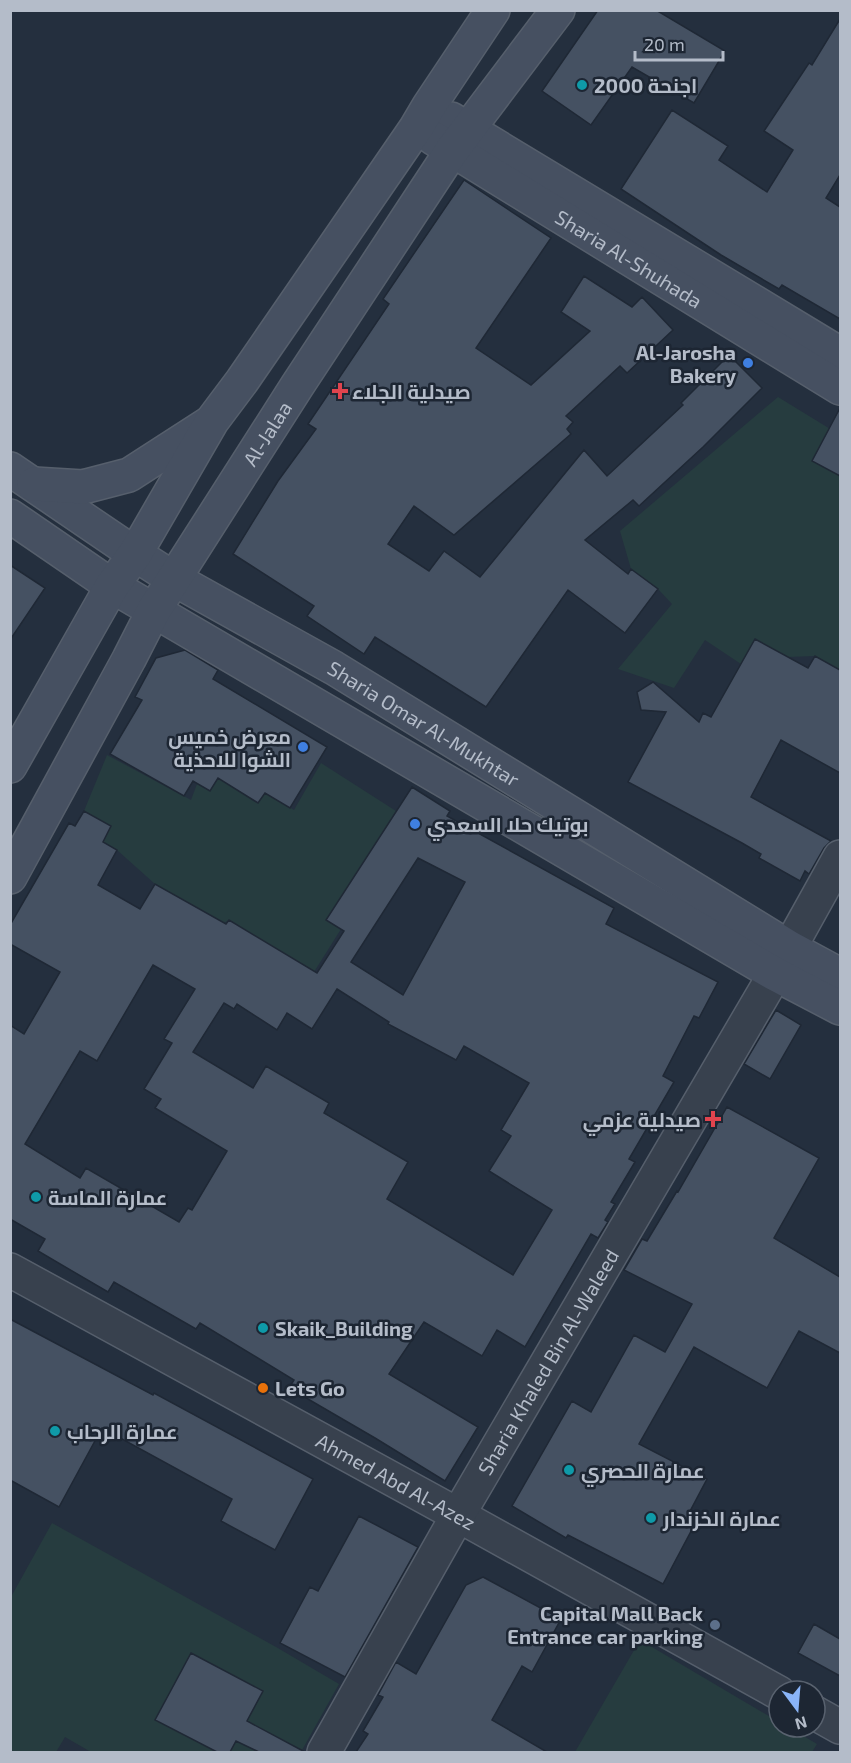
<svg xmlns="http://www.w3.org/2000/svg" width="851" height="1763" viewBox="0 0 851 1763" font-family="'Exo 2',Cairo,sans-serif">
<style>
.green{fill:#263c3f}
.building{fill:#455162;stroke:#1f2835;stroke-width:1.5;fill-rule:evenodd}
.lines{fill:none;stroke-linecap:round;stroke-linejoin:round}
.street-casing{stroke:#565f6c;stroke-width:36}
.secondary-casing{stroke:#565f6c;stroke-width:36}
.street{stroke:#38414e;stroke-width:33}
.secondary{stroke:#465061;stroke-width:33}
.culture-dot{fill:#0f9aa8;stroke:#1d2633;stroke-width:2}
.shop-dot{fill:#3f7fe0;stroke:#1d2633;stroke-width:2}
.health-dot{fill:#e0444e;stroke:#1d2633;stroke-width:2}
.food-dot{fill:#e8710a;stroke:#1d2633;stroke-width:2}
.service-dot{fill:#5c6f8a;stroke:#1d2633;stroke-width:2}
.labels{text-anchor:middle;dominant-baseline:central;stroke-width:5;stroke-linejoin:round;paint-order:stroke}
.poi-label{font-size:20px;font-weight:bold;fill:#b4bcc9;stroke:#1d2633;text-anchor:start}
.street-label{font-size:20px;fill:#b4bcc9;stroke:#1d2633}
</style>
<rect width="100%" height="100%" fill="#242f3e"/>
<path class="green" d="M778,397L840,435L839,528L840,529V670L815,656L787,657L755,639L741,664L705,640L674,688L618,669L672,604L658,589L631,569L620,531Z
M107,755L191,800L197,784L210,791L218,778L258,803L265,793L294,810L321,763L396,811L327,920L341,929L314,972L229,920L224,923L155,884L117,850L103,842L111,826L84,811Z
M52,1523L276,1647L339,1684L301,1752H91L65,1737L56,1752H11V1597Z
M640,1640L779,1722V1727H788L817,1744L812,1752H575Z"/>
<path class="building" d="M598,10H656L725,51L694,103L632,67L591,125L542,91Z
M840,19V175L826,198L840,207V319L782,285L779,289L721,255L621,189L672,110L728,146L719,160L767,192L793,150L764,131L809,63L812,65Z
M464,180L551,238L476,348L531,385L590,331L561,312L584,276L632,307L642,297L673,330L627,373L620,366L566,416L573,422L567,429L571,434L454,535L414,506L388,544L429,571L444,551L480,577L584,450L607,476L683,405L681,403L729,355L762,388L703,447L639,506L633,500L585,540L628,574L631,569L658,589L625,633L568,590L486,707L375,637L364,654L307,616L314,606L233,554L278,481L316,429L308,424L389,304L383,299Z
M840,408V476L812,461Z
M10,565L45,588L10,640Z
M755,639L808,668L815,656L840,670V773L781,740L751,797L831,841L824,848L809,874L805,871L800,881L759,858L761,854L742,843L628,782L666,712L641,710L637,692L653,682L699,722L703,713L711,717Z
M185,650L218,670L213,679L327,747L290,808L265,793L258,803L218,778L210,791L193,781L184,796L110,754L142,700L135,697L156,658Z
M412,787L450,811L447,816L614,908L606,924L718,982L699,1018L694,1016L663,1076L674,1082L629,1159L635,1162L611,1202L615,1204L605,1220L608,1222L598,1238L591,1234L525,1347L497,1330L482,1356L424,1322L389,1374L478,1427L445,1481L375,1438L289,1388L294,1380L200,1323L196,1329L114,1282L108,1292L38,1251L45,1239L10,1219V1025L24,1034L60,972L10,944V925L69,823L75,826L84,811L111,826L103,842L117,850L98,885L140,909L155,884L226,924L229,920L317,973L344,931L326,920ZM418,858L465,882L403,995L351,962ZM153,965L195,989L164,1039L172,1043L144,1089L161,1099L155,1108L227,1151L192,1210L188,1208L179,1222L86,1168L80,1178L25,1144L80,1051L97,1061ZM337,989L389,1022L388,1024L456,1060L464,1046L529,1083L501,1130L511,1136L489,1171L552,1210L513,1275L387,1199L408,1162L324,1113L329,1103L266,1066L253,1088L193,1052L224,1003L234,1009L237,1004L277,1030L287,1013L312,1029Z
M776,1010L801,1025L770,1079L744,1064Z
M727,1107L819,1158L774,1238L840,1277V1353L799,1331L767,1388L694,1347L639,1444L707,1479L688,1515L697,1520L663,1584L568,1535L566,1538L512,1506L572,1401L591,1412L634,1335L665,1352L692,1304L624,1270L642,1239L647,1241L677,1191L678,1192Z
M10,1319L153,1395L154,1393L313,1479L275,1550L221,1521L232,1499L102,1428L59,1507L10,1480Z
M359,1516L418,1547L345,1677L280,1643L310,1587L318,1591Z
M483,1577L561,1619L532,1672L522,1666L492,1720L547,1752H356L368,1734L363,1731L383,1697L378,1695L396,1662L416,1674L466,1585Z
M814,1624L840,1639V1676L798,1653Z
M191,1653L263,1691L247,1721L305,1752H259L236,1741L230,1752H217L155,1720Z"/>
<g class="lines">
<defs>
<g id="street">
<path id="s1" d="M10,1270L458,1515L779,1693"/>
<path d="M815,1713L840,1727"/>
<path id="s2" d="M324,1752L458,1515L775,974L840,857"/>
</g>
<g id="secondary">
<path d="M451,119L840,354"/>
<path id="s3" d="M433,138L840,388"/>
<path id="s4" d="M10,469L135,554L174,579L334,668L790,948L840,975"/>
<path d="M34,484L83,487L129,475L208,424"/>
<path d="M10,516L112,586L775,974L840,1008"/>
<path d="M10,766L112,586L135,554L212,421L242,381L416,128L429,106L493,10"/>
<path id="s5" d="M10,877L129,659L154,610L297,386L453,149L558,10"/>
</g>
</defs>
<use href="#street" class="street-casing"/>
<use href="#secondary" class="secondary-casing"/>
<use href="#street" class="street"/>
<use href="#secondary" class="secondary"/>
</g>
<g class="culture-dot">
<circle cx="582" cy="85" r="6"/>
<circle cx="36" cy="1197" r="6"/>
<circle cx="263" cy="1328" r="6"/>
<circle cx="55" cy="1431" r="6"/>
<circle cx="569" cy="1470" r="6"/>
<circle cx="651" cy="1518" r="6"/>
</g>
<g class="shop-dot">
<circle cx="748" cy="363" r="6"/>
<circle cx="303" cy="747" r="6"/>
<circle cx="415" cy="824" r="6"/>
</g>
<g class="health-dot">
<path d="M337 382h6v6h6v6h-6v6h-6v-6h-6v-6h6z"/>
<path d="M710 1110h6v6h6v6h-6v6h-6v-6h-6v-6h6z"/>
</g>
<circle class="food-dot" cx="263" cy="1388" r="6"/>
<circle class="service-dot" cx="715" cy="1625" r="6"/>
<g class="labels">
<g class="poi-label">
<text x="594" y="85">اجنحة 2000</text>
<text x="736" y="352" text-anchor="end">Al-Jarosha<tspan x="736" dy="23">Bakery</tspan></text>
<text x="352" y="391">صيدلية الجلاء</text>
<text x="291" y="736" text-anchor="end">معرض خميس<tspan x="291" dy="23">الشوا للاحذية</tspan></text>
<text x="427" y="824">بوتيك حلا السعدي</text>
<text x="701" y="1119" text-anchor="end">صيدلية عزمي</text>
<text x="48" y="1197">عمارة الماسة</text>
<text x="275" y="1328">Skaik_Building</text>
<text x="275" y="1388">Lets Go</text>
<text x="67" y="1431">عمارة الرحاب</text>
<text x="581" y="1470">عمارة الحصري</text>
<text x="663" y="1518">عمارة الخزندار</text>
<text x="703" y="1613" text-anchor="end">Capital Mall Back<tspan x="703" dy="23">Entrance car parking</tspan></text>
</g>
<g class="street-label">
<text stroke="none"><textPath href="#s3" startOffset="230">Sharia Al-Shuhada</textPath></text>
<text stroke="none"><textPath href="#s5" startOffset="513">Al-Jalaa</textPath></text>
<text stroke="none"><textPath href="#s4" startOffset="486">Sharia Omar Al-Mukhtar</textPath></text>
<text stroke="none"><textPath href="#s2" startOffset="450">Sharia Khaled Bin Al-Waleed</textPath></text>
<text stroke="none"><textPath href="#s1" startOffset="440">Ahmed Abd Al-Azez</textPath></text>
</g>
</g>
<rect width="851" height="1763" fill="none" stroke="#b4bcc9" stroke-width="24"/>
<g transform="translate(797 1709) rotate(164)"><circle r="28" fill="#1d2633" stroke="#59626f" stroke-width="1.5"/>
<path d="M0-4.5L10 22L0 15L-10 22Z" fill="#8ab4f8"/>
<text y="-9" font-size="16" font-weight="bold" text-anchor="middle" fill="#b4bcc9">N</text>
</g>
<path d="M635 51v9h88v-9" fill="none" stroke="#b4bcc9" stroke-width="3"/>
<text x="644" y="51" font-size="18" fill="#b4bcc9" stroke="#1d2633" stroke-width="4.5" paint-order="stroke">20 m</text>
</svg>
